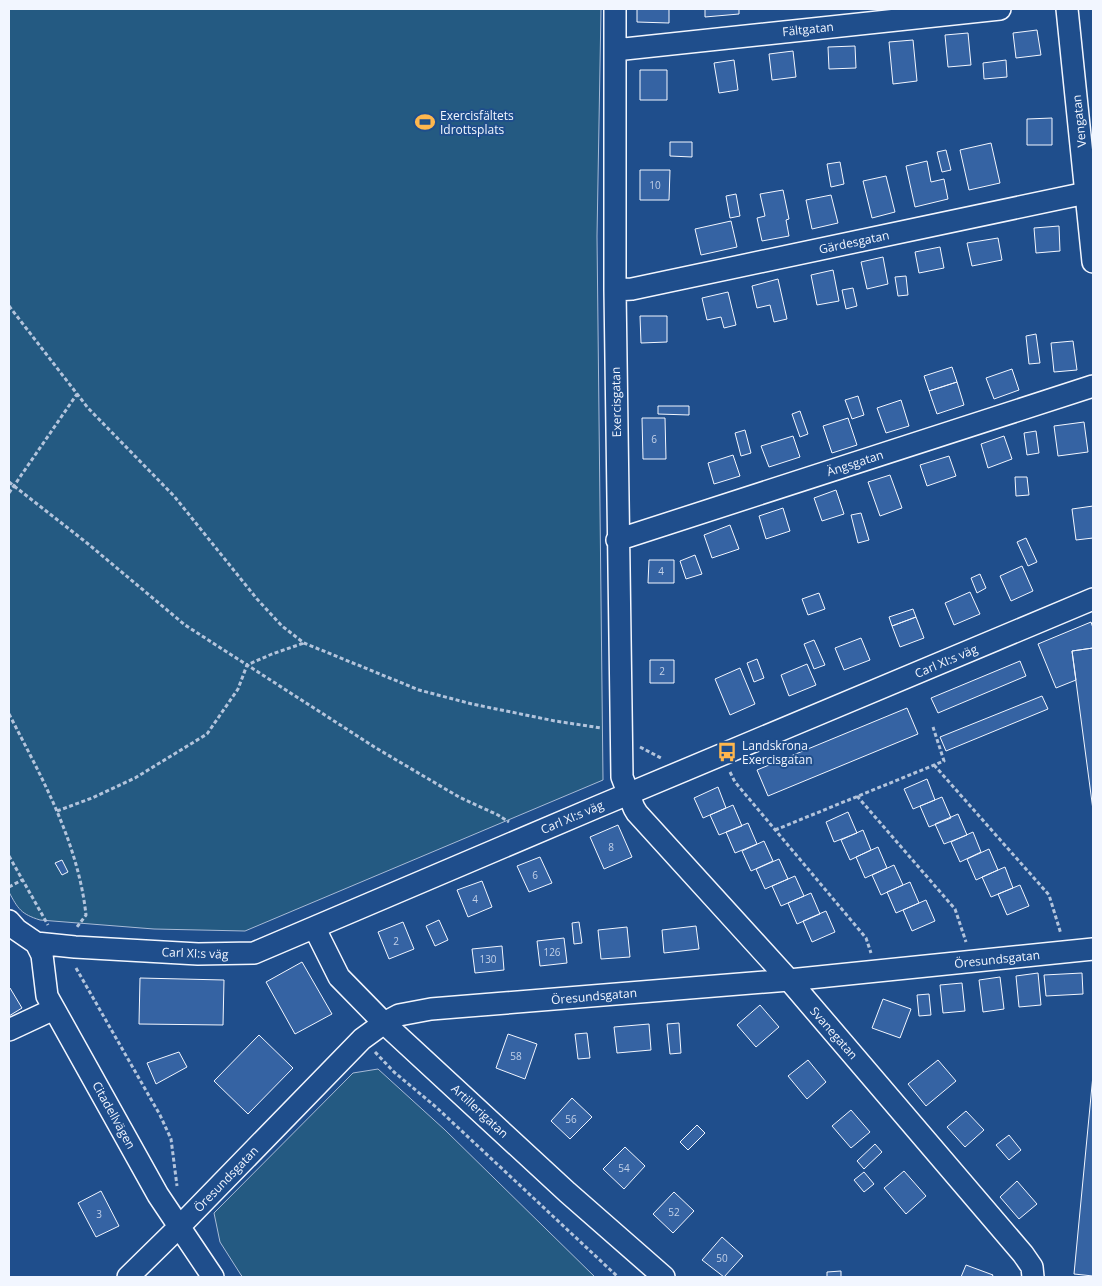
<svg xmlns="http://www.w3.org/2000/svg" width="1102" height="1286" viewBox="0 0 1102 1286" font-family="'Open Sans',sans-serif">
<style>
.green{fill:#245a82;stroke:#a8bbd7}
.building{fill:#3563a3;stroke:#f2f6ff}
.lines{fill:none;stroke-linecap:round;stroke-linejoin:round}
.minor-casing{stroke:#f2f6ff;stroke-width:24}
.path{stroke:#b3c4dc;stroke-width:3;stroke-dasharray:4 2.5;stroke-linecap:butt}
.minor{stroke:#1f4e8c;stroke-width:21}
.labels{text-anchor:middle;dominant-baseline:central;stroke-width:4;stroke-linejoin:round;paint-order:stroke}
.number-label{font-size:10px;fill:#c3d1e8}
.street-label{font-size:12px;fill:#f2f6ff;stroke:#1f4e8c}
.poi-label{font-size:12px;fill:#f2f6ff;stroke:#1f4e8c;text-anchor:start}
</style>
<rect width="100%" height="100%" fill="#1f4e8c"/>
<path class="green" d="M9,9H601L597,236L603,780L245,931L154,929L40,920C21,914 18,909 9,892Z
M378,1069L445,1130L595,1277H243L241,1275L220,1242L214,1213L353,1073Z"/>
<path class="building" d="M637,9H669V23L637,22Z
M705,9H739V14L705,17Z
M1037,30L1041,55L1016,58L1013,33Z
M968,33L971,65L948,67L945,35Z
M913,40L917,81L893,84L889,42Z
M855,46L856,68L829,69L828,47Z
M793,51L796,77L772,80L769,54Z
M734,60L738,90L719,93L714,63Z
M1006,60L1007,77L984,79L983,63Z
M640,70H667V100H640Z
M1052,118V145H1027V119Z
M670,142H692V157L670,156Z
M991,143L1000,183L969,190L960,150Z
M946,150L951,170L942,172L937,152Z
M927,161L931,182L944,179L948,199L915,207L906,166Z
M840,162L844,184L831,187L827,164Z
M640,170H670L669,200H640Z
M886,176L895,212L872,218L863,181Z
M783,190L789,219L786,220L789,236L762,241L757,218L765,216L760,194Z
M736,194L740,216L730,218L726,196Z
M831,195L838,223L812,229L806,200Z
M731,221L737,247L701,255L695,229Z
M1059,226L1060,251L1036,253L1034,228Z
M998,238L1002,260L972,266L967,243Z
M940,247L944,268L919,273L915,252Z
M883,257L888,284L867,289L861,262Z
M833,270L839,301L817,305L811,275Z
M906,276L908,295L898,296L895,277Z
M778,279L787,319L774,322L770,305L757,308L752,286Z
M853,288L857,306L846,309L842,290Z
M728,292L736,325L724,328L721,317L707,320L702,298Z
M640,316H667V342L641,343Z
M1036,334L1040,363L1029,364L1026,336Z
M1073,341L1077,370L1054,372L1051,343Z
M952,367L957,382L929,391L924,376Z
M1012,369L1019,390L994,399L986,378Z
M957,382L964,405L937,414L929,391Z
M858,396L864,415L852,419L845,400Z
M901,400L909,426L886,433L877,408Z
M658,406H689V415L658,414Z
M800,411L808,434L800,437L792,414Z
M642,418H665L666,459H643Z
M848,418L857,445L832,453L823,426Z
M1084,422L1088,452L1058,456L1054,426Z
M745,430L751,453L741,456L735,433Z
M1036,431L1039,453L1027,455L1024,433Z
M793,436L800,457L769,467L761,446Z
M1004,436L1012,459L988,468L981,444Z
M733,455L740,476L714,484L708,463Z
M949,456L956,476L927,486L920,465Z
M890,475L902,508L880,516L868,482Z
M1015,477H1027L1029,495L1016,496Z
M836,490L844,514L822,521L814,498Z
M1093,506V538L1076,540L1072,509Z
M783,508L790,531L766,539L759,516Z
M861,513L869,540L858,543L851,515Z
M730,525L739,549L712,558L704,535Z
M1026,538L1037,562L1028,566L1017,542Z
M695,555L702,574L686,579L680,561Z
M649,560H674V583H648Z
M1022,566L1033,591L1011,601L1000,576Z
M980,574L986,588L977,593L971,578Z
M970,592L980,614L954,625L945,603Z
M819,593L825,609L808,615L802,599Z
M913,609L916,617L892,626L889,617Z
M916,617L924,638L900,647L892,626Z
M1091,622L1093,628V648L1072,651L1076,680L1056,688L1038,644Z
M861,638L870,660L844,670L835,648Z
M814,640L825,665L814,669L804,644Z
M1093,648V810L1072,651Z
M757,659L764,678L754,682L747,663Z
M650,660H674V683H650Z
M1020,661L1026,676L938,713L931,698Z
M807,664L816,685L789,696L781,675Z
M740,668L755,704L730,715L715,679Z
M1042,696L1048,709L946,751L940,737Z
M907,708L918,734L768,796L757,770Z
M927,779L935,800L913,809L904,789Z
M718,787L726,808L703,818L694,798Z
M942,797L951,818L929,827L920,806Z
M733,805L742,826L719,835L710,815Z
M848,812L857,833L834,842L826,822Z
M958,814L967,835L944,844L935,824Z
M748,823L757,844L735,853L726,832Z
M618,825L632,857L604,869L590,837Z
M863,830L871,850L850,860L841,840Z
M973,832L981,852L960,862L951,842Z
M764,841L773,861L751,871L742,851Z
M878,847L887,868L865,878L856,857Z
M989,849L998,870L976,880L967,859Z
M540,857L552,883L529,892L517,866Z
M779,859L788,879L765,889L756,869Z
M62,860L68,872L62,875L55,863Z
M894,865L903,885L881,895L872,875Z
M1005,867L1013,888L991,897L982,877Z
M795,876L804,896L781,906L772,886Z
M482,881L492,907L468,917L457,890Z
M910,882L919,903L896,913L887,892Z
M1020,885L1029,906L1007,915L998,894Z
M811,893L820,914L797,924L788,903Z
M926,900L935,921L912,931L903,910Z
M826,911L835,932L812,942L803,921Z
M439,920L448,940L435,946L426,926Z
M403,922L414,949L389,959L378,932Z
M579,922L582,943L574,944L572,923Z
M696,926L699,949L664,953L662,930Z
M627,927L630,957L601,959L598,930Z
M564,938L567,963L540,966L537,941Z
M502,946L504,970L475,973L472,949Z
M302,962L332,1014L295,1034L266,982Z
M1038,973L1041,1005L1019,1007L1016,976Z
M1082,973L1083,994L1046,996L1044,975Z
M1000,977L1004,1009L983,1012L979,980Z
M140,978L224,980L223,1025L139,1024Z
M962,983L965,1011L943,1013L940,985Z
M10,988L22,1008L9,1016V989Z
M929,994L931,1015L919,1016L917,995Z
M883,999L911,1009L900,1038L872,1028Z
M760,1005L779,1027L756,1047L737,1025Z
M679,1023L681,1053L670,1054L667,1024Z
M649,1024L651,1050L617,1053L614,1027Z
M587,1033L590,1058L578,1059L575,1034Z
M508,1034L537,1044L525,1079L496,1068Z
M259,1035L293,1068L248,1114L214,1081Z
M179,1052L187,1067L156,1084L147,1063Z
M808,1060L826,1082L807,1099L788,1076Z
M938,1060L956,1081L926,1106L908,1084Z
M1093,1075V1276L1074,1274Z
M572,1098L592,1117L570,1139L551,1121Z
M851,1110L870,1132L851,1148L832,1126Z
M966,1111L984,1130L965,1147L947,1127Z
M697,1125L705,1133L688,1150L680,1142Z
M1009,1135L1021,1150L1009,1160L996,1145Z
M875,1144L882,1152L864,1169L857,1161Z
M625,1147L645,1166L624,1189L603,1169Z
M904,1171L926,1196L906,1214L884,1188Z
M864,1172L874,1184L864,1192L854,1180Z
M1017,1181L1037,1204L1019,1219L1000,1197Z
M101,1191L119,1226L96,1237L78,1203Z
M674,1192L694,1211L673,1233L653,1214Z
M722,1237L743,1256L724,1277L702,1260Z
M966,1265L993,1275L992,1277H961Z
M841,1271V1277H827V1272Z"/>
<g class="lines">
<defs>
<path id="minor" d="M615,9V290L622,777L634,808L637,813L789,980L1023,1254L1032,1267L1033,1277
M1067,9L1093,262
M615,50L1000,9
M615,290L632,289L1086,193L1093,194
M617,540L1093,386
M9,921L17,930L36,943L75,947L198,954L254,953L597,807L1093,599
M315,929L339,977L384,1023L567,1192L664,1277
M36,943L42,955L47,996L158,1195L213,1277
M9,1030L54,1009
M128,1277L180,1226L362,1039L384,1023L399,1015L431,1009L789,980L1093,949"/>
</defs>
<use href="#minor" class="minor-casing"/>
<path class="path" d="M9,306L88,408L174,496L257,599L282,626L304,643L419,690L472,704L555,721L601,728
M9,482L87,543L185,625L376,748L459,797L498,815L509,822
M9,493L77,394
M9,714C42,778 78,842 86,915L77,927
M640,747L661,758
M934,765L1049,895L1061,934
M730,772L735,782L866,938L871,953
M857,796L955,909L966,942
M57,811L92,798L135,778L207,734L238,689L247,665L272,654L304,643
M775,830L944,761L933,727
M9,856L48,925
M9,887L22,880
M76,968L160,1115L171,1139L177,1186
M375,1052L394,1072L436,1107L618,1277"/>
<use href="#minor" class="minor"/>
</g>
<defs>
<symbol id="stadium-bare" viewBox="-9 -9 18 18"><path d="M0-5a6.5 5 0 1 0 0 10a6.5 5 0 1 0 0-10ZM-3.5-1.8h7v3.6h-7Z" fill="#ffb74d" stroke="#1f4e8c" stroke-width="2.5" paint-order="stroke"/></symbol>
<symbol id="bus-bare" viewBox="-9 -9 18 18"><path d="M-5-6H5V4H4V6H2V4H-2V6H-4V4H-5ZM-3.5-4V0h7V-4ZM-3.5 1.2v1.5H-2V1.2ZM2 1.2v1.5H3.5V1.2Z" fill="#ffb74d" stroke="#1f4e8c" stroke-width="2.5" paint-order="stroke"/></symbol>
</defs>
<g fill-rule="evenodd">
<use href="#stadium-bare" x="411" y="108" width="28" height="28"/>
<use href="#bus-bare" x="713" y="738" width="28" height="28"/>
</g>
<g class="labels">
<g class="number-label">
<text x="655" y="185">10</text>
<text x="654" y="439">6</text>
<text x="661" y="571">4</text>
<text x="662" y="671">2</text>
<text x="611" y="847">8</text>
<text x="535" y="875">6</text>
<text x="475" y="899">4</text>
<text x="396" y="941">2</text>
<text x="552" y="952">126</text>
<text x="488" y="959">130</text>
<text x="516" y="1056">58</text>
<text x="571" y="1119">56</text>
<text x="624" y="1168">54</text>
<text x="674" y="1212">52</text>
<text x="99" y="1214">3</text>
<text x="722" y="1258">50</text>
</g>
<g class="street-label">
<text transform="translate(808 29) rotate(-6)">Fältgatan</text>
<text transform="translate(1079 121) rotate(-96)">Vengatan</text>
<text transform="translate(854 242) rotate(-12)">Gärdesgatan</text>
<text transform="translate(616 402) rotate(-91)">Exercisgatan</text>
<text transform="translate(855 463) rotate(-18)">Ängsgatan</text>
<text transform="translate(946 661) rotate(-23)">Carl XI:s väg</text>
<text transform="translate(572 817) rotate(-23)">Carl XI:s väg</text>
<text transform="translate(195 953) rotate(2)">Carl XI:s väg</text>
<text transform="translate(997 959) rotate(-6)">Öresundsgatan</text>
<text transform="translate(594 996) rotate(-5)">Öresundsgatan</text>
<text transform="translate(834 1033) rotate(49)">Svanegatan</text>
<text transform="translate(480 1111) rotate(43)">Artillerigatan</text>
<text transform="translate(114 1115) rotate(61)">Citadellvägen</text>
<text transform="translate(226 1179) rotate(-46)">Öresundsgatan</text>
</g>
<g class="poi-label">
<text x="440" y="115">Exercisfältets<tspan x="440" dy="14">Idrottsplats</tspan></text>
<text x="742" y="745">Landskrona<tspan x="742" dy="14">Exercisgatan</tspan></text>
</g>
</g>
<rect width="1102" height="1286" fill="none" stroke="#f2f6ff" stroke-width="20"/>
</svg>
